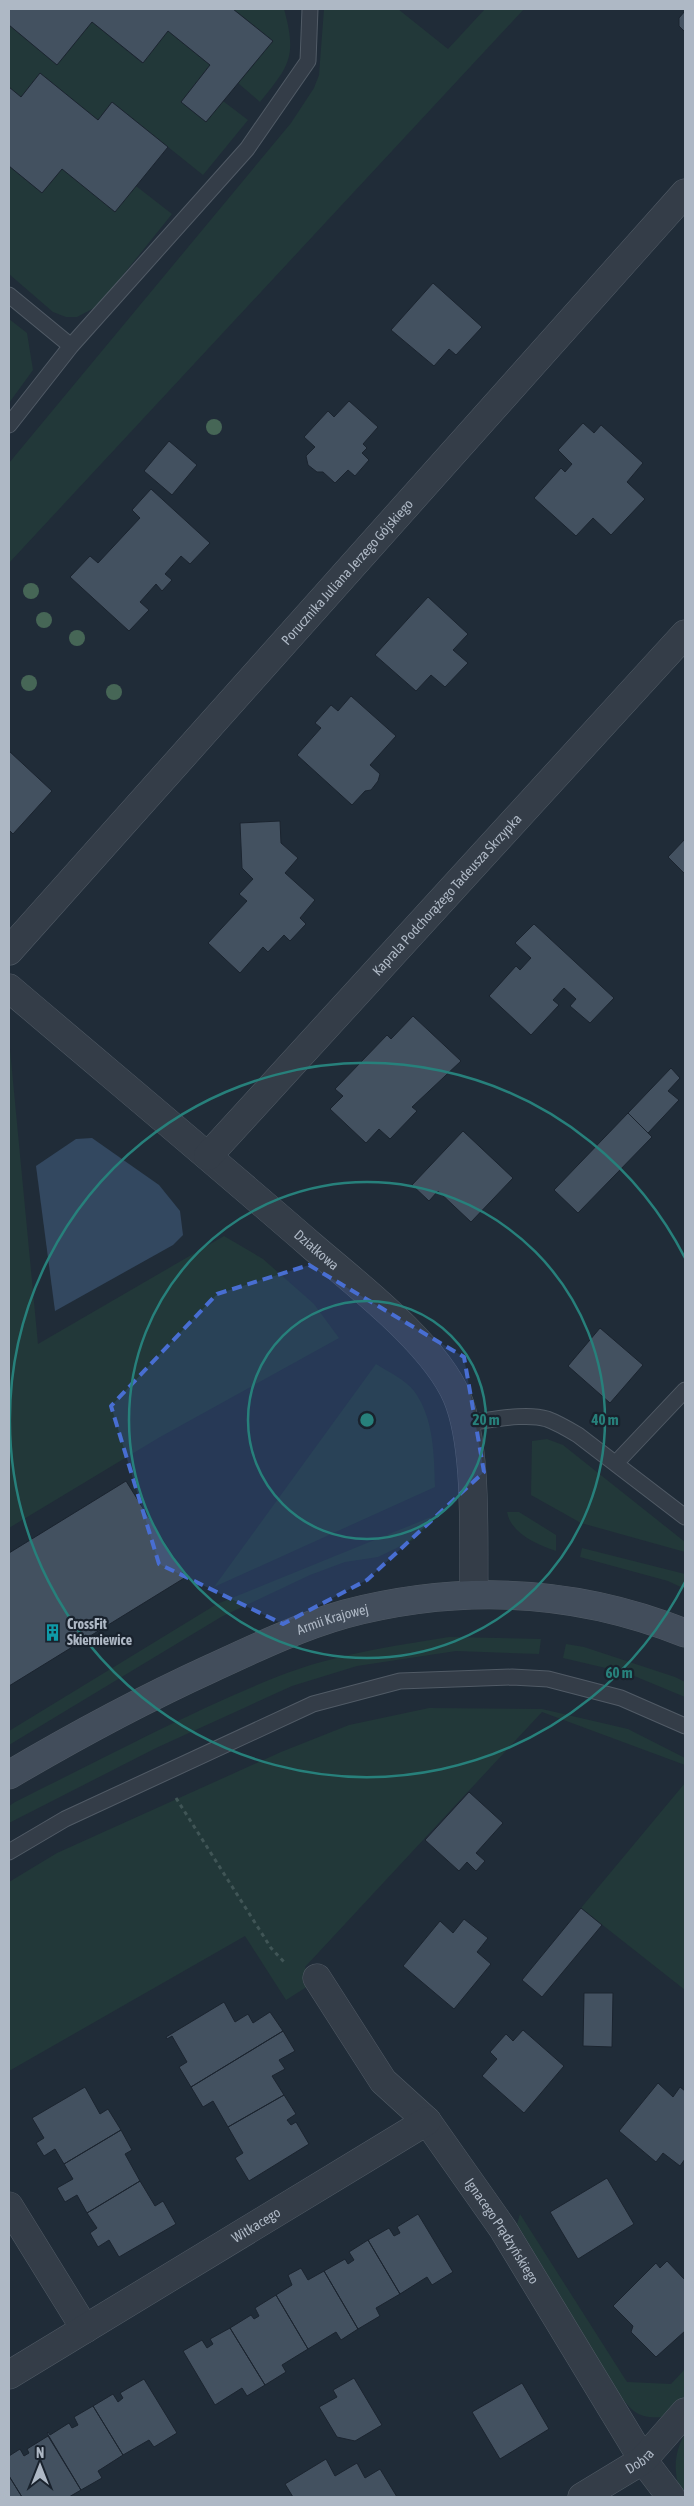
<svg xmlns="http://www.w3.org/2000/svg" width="694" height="2506" viewBox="0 0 694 2506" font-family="'Asap Condensed',sans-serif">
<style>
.green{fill:#223839}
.water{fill:#334860}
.building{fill:#435160;stroke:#1b242f}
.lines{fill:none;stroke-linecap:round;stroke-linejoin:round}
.lane-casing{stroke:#515b66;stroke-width:17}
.street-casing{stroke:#515b66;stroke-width:29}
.secondary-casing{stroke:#515b66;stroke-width:29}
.path{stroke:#405556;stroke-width:3;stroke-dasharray:4 4;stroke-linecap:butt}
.lane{stroke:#343d48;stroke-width:15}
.street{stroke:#343d48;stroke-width:28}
.secondary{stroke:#424d5b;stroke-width:28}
.tree{fill:#466656}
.marked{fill:#486ed2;fill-opacity:0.2;stroke:#486ed2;stroke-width:4;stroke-dasharray:10 6;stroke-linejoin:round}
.ring{fill:none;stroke:#27807b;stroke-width:2.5}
.labels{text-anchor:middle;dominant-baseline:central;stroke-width:4.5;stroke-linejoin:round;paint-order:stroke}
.street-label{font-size:14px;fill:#aeb8c5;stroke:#19222d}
.poi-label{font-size:14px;font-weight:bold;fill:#aeb8c5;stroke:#19222d;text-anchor:start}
.centre{fill:#27807b;stroke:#19222d;stroke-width:2.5}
.ring-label{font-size:15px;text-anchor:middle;font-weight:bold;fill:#27807b;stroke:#19222d;stroke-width:4.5;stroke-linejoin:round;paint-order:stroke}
</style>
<rect width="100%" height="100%" fill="#202c38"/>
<path class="green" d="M233,9H284C297,56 290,65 260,102L238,83L273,41Z
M324,9H398L448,49L485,9H524L9,563V463L291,123L314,88L319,75Z
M92,22L142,63L168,31L210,65L181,102L206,122L223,101L248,120L203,175L112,102L98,120L40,73L21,97L9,87V25L57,65Z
M9,166L42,193L62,169L115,211L136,186L172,214L98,306L77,317H66L53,312L9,274Z
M9,319L27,333L33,370L9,403Z
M9,1039L38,1344L224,1236L263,1259L314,1304L339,1338L160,1437L9,1528Z
M376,1364C387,1371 406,1380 414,1391C434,1418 434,1455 435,1487L214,1587Z
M547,1439L563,1445L685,1542V1552L581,1523L531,1495L532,1441Z
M507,1512H519L556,1535V1551C538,1545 511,1534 507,1512Z
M431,1517L430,1524L413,1540L378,1557L345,1562L310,1575L221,1617L9,1745V1731L217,1604Z
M582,1548L685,1574V1589L668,1581L580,1557Z
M449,1637L541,1639L539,1654L456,1651L357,1666L292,1686L156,1748L9,1823V1806L15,1802C102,1759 189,1712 279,1676C333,1655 392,1646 449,1637Z
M566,1644L584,1647L675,1677L685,1682V1697L627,1673L563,1658Z
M429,1708L542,1709L628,1729L685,1758V1765L542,1712L305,1967L313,1983L286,2000L245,1936L9,2071V1882L57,1853L281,1752L349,1725Z
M685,1783V1990L581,1908Z
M520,2214L627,2382L671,2384L685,2369V2396L664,2417C636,2419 632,2411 616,2390L517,2224Z
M685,2434V2497H683C673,2477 673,2453 685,2434Z"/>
<path class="water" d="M92,1138L159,1185L180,1211L183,1235L173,1245L55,1311L36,1166L76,1139Z"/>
<path class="building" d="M9,9H233L273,41L206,122L181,102L210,65L168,31L143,63L92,22L57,65L9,25Z
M685,11V32L679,26V18Z
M40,73L98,120L112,102L168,147L115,212L62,169L42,193L9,166V87L21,97Z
M433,283L482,327L456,355L449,349L434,366L391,330Z
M349,401L378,427L363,444L367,448L362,453L369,460L355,476L348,470L335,483L323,472H317L308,465L306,456L315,447L304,437L328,411L334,417Z
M583,423L594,433L601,425L643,463L627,482L645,499L611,535L593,518L576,536L534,498L561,468L565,472L572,464L558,450Z
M169,441L197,465L172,495L144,471Z
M151,489L210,543L190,564L181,556L165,574L172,580L162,591L156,584L140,602L149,610L129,631L70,577L90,556L98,563L140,518L132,510Z
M428,597L468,634L453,650L468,663L445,687L431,675L416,691L375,655Z
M351,696L396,736L370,765L380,774L378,781L371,790L365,791L352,805L297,755L321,728L315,723L331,705L338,711Z
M9,751L52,791L13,834L9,830Z
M280,821L281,843L298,858L285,873L315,900L300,918L306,924L290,941L284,935L268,952L263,947L240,973L208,943L247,901L239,894L253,879L242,868L240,823Z
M685,839V874L668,857Z
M534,924L614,998L590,1023L570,1006L576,999L564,988L553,1000L559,1005L531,1035L489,996L516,966L520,970L531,958L515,943Z
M413,1016L461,1061L412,1107L417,1111L390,1139L379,1129L366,1143L330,1109L343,1096L335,1089L387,1035L391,1039Z
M671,1068L680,1078L668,1091L679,1100L648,1133L628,1113Z
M628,1113L652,1137L578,1213L554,1190Z
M463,1131L513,1178L471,1222L438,1191L429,1201L412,1185Z
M600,1328L643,1365L610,1403L568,1366Z
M126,1481L186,1577L9,1686V1553Z
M469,1792L503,1823L476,1853L485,1861L476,1871L467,1862L459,1871L425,1840Z
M581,1908L602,1925L542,1997L522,1980Z
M464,1919L488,1938L477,1952L491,1964L454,2009L403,1966L440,1921L453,1933Z
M584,1993H613L612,2047L583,2046Z
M224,2002L235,2022L248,2014L253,2023L270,2012L283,2031L191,2087L179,2067L187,2062L172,2036L167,2039L166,2037Z
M523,2030L564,2066L524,2113L482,2076L497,2059L490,2052L506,2034L513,2041Z
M283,2031L295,2051L279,2060L285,2069L272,2076L284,2095L228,2127L213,2101L203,2107L191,2087Z
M658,2083L673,2097L680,2087L685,2091V2159L680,2166L663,2153L656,2162L619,2131Z
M85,2087L100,2114L108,2109L121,2130L64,2164L55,2149L44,2156L36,2143L44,2138L32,2118Z
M284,2095L296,2114L287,2120L291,2125L296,2122L309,2144L249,2181L235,2158L243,2153L228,2127Z
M121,2130L132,2150L125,2154L140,2181L87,2213L77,2195L65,2202L57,2188L73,2179L64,2164Z
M607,2178L634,2224L578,2259L550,2212Z
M140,2181L155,2206L163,2201L176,2224L119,2257L109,2240L98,2247L90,2233L97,2228L87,2213Z
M418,2214L453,2272L432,2285L427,2277L400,2294L368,2240L389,2228L394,2236L400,2233L397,2227Z
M368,2240L400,2294L376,2308L380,2316L358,2329L324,2271L345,2259L348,2264L354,2260L349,2252Z
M667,2261L685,2280V2331L656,2357L631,2332L633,2326L613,2306L656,2263L660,2268Z
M301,2268L308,2280L324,2271L358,2329L341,2340L336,2332L308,2349L276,2295L292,2285L288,2275Z
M276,2295L308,2349L282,2365L286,2372L265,2385L230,2328L251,2315L254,2319L259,2316L255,2308Z
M230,2328L265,2385L247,2396L242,2388L215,2405L183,2351L202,2340L207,2348L213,2344L210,2339Z
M354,2378L382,2425L355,2441L337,2437L319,2407L337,2397L333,2390Z
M144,2379L177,2433L154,2447L149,2440L123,2455L93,2406L113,2394L118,2402L123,2398L120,2393Z
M522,2383L549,2429L500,2459L472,2412Z
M93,2406L123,2455L98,2471L102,2478L81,2490L47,2433L48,2432L50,2435L69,2423L72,2428L78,2425L74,2417Z
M48,2436L81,2490L69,2497H22L9,2476V2456L20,2449L24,2456L29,2453L27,2449Z
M326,2459L335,2476L357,2463L365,2478L380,2469L397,2497H293L285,2484Z
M9,2476L22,2497H9Z"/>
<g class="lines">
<defs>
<path id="lane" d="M9,295L71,346L9,425
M71,346L247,149L308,61L310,9
M465,1423C488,1421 525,1412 547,1419C558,1423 568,1429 578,1435L685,1517
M616,1463L685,1390
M9,1852L65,1819L313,1704L400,1681L512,1677L548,1679L621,1698L685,1726"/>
<g id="street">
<path id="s1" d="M9,951L685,193"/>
<path id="s2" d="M9,988C110,1074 212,1159 312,1246C356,1284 434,1343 457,1397C478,1447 473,1538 474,1594"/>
<path id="s3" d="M208,1156L685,634"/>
<path id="s4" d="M317,1978L383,2081L427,2121L503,2229L643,2460L671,2497"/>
<path d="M9,2206L85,2329"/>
<path id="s5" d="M9,2375L427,2121"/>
<path id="s6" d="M582,2497L643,2460L685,2412"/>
</g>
<g id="secondary">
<path id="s7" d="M9,1775C75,1736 142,1700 212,1668C255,1648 299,1627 345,1614C460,1584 575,1589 685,1633"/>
</g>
</defs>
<use href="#lane" class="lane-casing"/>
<use href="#street" class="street-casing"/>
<use href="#secondary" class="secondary-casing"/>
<path class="path" d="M176,1798L271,1948L285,1963"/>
<use href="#lane" class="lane"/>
<use href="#street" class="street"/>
<use href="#secondary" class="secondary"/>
</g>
<g class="tree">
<circle cx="214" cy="427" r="8"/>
<circle cx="31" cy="591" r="8"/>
<circle cx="44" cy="620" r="8"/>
<circle cx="77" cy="638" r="8"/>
<circle cx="29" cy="683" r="8"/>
<circle cx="114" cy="692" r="8"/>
</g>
<path class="marked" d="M309,1265L464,1357L484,1472L367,1580L283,1624L159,1564L111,1406L217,1294Z"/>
<g class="ring">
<circle cx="367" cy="1420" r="119"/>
<circle cx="367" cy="1420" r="238"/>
<path d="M685 1582A357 357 0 1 1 685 1258"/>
</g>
<defs>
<symbol id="building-bare" viewBox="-9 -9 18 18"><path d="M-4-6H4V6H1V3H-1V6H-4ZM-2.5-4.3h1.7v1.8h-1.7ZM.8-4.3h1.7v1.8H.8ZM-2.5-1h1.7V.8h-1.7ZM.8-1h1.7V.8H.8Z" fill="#0f9aa8" stroke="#19222d" stroke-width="2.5" paint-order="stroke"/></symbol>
</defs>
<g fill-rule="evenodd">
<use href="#building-bare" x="40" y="1620" width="25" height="25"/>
</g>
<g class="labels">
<g class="street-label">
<text stroke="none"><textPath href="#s1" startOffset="508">Porucznika Juliana Jerzego Gójskiego</textPath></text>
<text stroke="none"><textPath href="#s3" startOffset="354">Kaprala Podchorążego Tadeusza Skrzypka</textPath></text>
<text stroke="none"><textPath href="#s2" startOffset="404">Działkowa</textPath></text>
<text stroke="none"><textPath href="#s7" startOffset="360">Armii Krajowej</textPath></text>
<text stroke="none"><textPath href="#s5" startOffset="289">Witkacego</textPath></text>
<text stroke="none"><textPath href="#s4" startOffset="315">Ignacego Prądzyńskiego</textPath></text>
<text stroke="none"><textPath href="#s6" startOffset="68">Dobra</textPath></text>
</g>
<g class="poi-label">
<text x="67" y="1624">CrossFit<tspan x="67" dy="16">Skierniewice</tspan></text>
</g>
</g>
<circle cx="367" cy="1420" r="8" class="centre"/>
<g class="ring-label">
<text x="486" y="1425">20 m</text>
<text x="605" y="1425">40 m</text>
<text x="619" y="1678">60 m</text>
</g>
<rect width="694" height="2506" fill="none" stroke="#aeb8c5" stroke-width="20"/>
<g transform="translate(40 2466)" stroke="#19222d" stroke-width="4" paint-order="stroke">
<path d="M0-4L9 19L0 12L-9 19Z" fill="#aeb8c5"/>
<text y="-8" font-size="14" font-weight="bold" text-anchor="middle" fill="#aeb8c5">N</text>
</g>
</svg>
